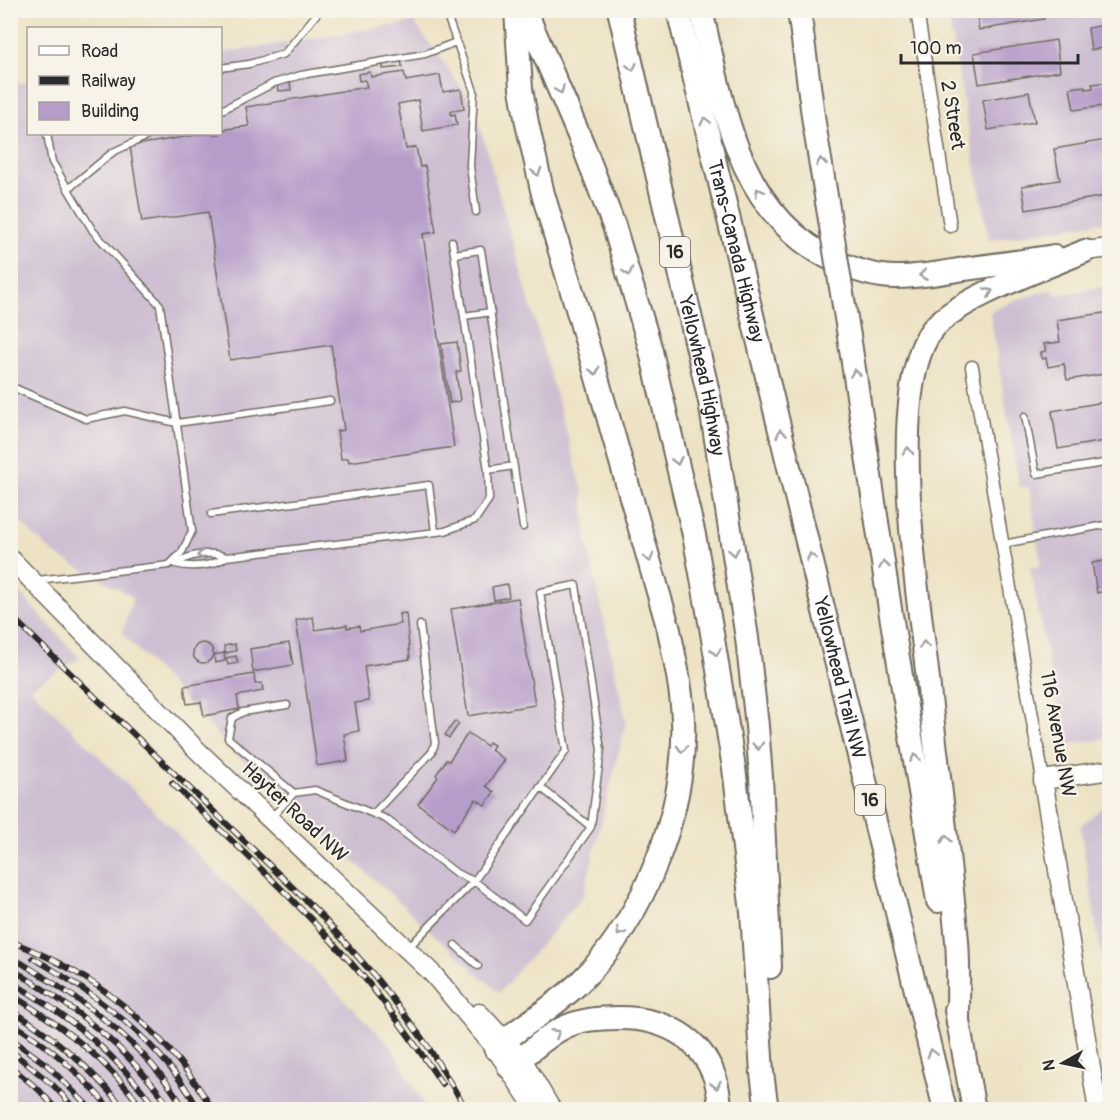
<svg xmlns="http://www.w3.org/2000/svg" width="1120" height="1120" viewBox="0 0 1120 1120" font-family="Pangolin,sans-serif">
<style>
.industrial{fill:#cdbed2}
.building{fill:#b69cc9}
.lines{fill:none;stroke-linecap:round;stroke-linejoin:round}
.lane-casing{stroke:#6f6b60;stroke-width:9}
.street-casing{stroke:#6f6b60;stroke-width:15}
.secondary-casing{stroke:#6f6b60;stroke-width:21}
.highway-casing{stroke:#6f6b60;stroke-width:26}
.lane{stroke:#fff;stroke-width:6}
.street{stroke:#fff;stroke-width:12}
.secondary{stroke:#fff;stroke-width:18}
.highway{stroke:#fff;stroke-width:22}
.rail-casing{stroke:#2b2b2b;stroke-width:6}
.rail{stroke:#f7f3e8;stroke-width:4;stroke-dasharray:11;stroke-linecap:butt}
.highway-bridge-casing{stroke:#6f6b60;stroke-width:26;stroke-linecap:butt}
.highway-bridge{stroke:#fff;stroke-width:22}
.oneway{stroke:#a0a0a0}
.labels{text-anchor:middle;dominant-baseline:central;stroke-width:4.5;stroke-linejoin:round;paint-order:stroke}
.shield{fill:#f7f3e8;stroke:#686764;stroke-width:1.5}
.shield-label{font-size:18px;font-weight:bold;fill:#2b2b2b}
.street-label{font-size:20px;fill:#2b2b2b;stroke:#f7f3e8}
</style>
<rect width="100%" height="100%" fill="#f7f3e8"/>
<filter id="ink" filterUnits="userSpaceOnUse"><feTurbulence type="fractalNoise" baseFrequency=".0167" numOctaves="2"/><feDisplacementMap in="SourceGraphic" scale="12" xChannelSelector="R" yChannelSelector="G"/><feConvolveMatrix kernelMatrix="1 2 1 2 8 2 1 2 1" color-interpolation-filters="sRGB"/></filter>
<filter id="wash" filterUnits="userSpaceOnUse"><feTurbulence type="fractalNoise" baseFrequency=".008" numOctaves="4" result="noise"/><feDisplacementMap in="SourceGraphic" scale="24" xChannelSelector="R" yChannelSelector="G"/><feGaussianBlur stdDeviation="1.35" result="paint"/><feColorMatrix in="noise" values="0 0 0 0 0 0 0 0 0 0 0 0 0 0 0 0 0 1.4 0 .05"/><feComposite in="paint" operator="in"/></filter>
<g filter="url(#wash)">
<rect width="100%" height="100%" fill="#ede2c3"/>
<path class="industrial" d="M947,11H1109V221L989,240Z
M414,22L474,105L583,491L587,542L626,722L583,896L499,993L238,756L122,633L133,597L53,553L11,514L10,84L28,82V134H220L221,53Z
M1109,286V738L1064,745L1030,568L1041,565L1029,487H1019L990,312L1018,299L1052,289L1056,295Z
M11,584L80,658L30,688L391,1046L426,1109H11Z
M1109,802V1002L1080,826Z"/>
<g id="blocks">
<path class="building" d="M976,10H1042L1044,19L979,30Z
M1105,25L1109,47L1091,50L1088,28Z
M1056,40L1060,71L979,84L974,53Z
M401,60L402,67L383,69V63Z
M370,72L371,77L404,72L406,81L440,75L443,92L461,89L464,109L451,111V115L455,114L457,125L423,131L418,100L398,104L406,149L416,147L420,167L425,166L436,232L423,234L454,447L349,462L348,458L341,459L337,431L344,430L331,345L230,360L208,212L142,222L130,146L202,134H220V130L249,126L246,107L367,87L365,80L359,81L358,74Z
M1109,82L1110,105L1074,110L1070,88L1085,86V89L1093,88L1092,84Z
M282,83H290L291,90L278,91L277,85Z
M1029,92L1035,122L988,130L983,100Z
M1105,140L1110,164V195L1026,210L1022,186L1060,180L1054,149Z
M1110,312V373L1067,380L1064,364L1048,367L1046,358L1042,359L1041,352L1046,351L1044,344L1060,342L1057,320Z
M457,342L461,371L456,372L460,401L450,403L441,344Z
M1110,401V440L1058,449L1052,411Z
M1110,560V614H1108L1105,591L1097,593L1092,563Z
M507,584L509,597L494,600L492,587Z
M518,598L535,705L468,716L451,609Z
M406,613L410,659L364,666L369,701L355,703L359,731L344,734L348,761L317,766L296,620L313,617L315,630L347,625V628L359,626L360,631L401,624L399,614Z
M193 653a10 10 0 1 1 20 0a10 10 0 1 1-20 0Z
M289,643L293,665L253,672L250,649Z
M235,644L236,651L225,653L224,646Z
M1110,650V670H1108L1105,651Z
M224,653L225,661L215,663L214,655Z
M236,656L238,663L228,665L226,658Z
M254,674L255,684L262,683L263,691L237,696L239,709L204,716L201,702L187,704L184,686Z
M455,721L459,724L449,738L445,735Z
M468,733L487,746L489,742L494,745L491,750L505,760L486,786L494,792L485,805L476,799L454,830L418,804L438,777L436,775L446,760L449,761Z"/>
</g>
</g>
<g filter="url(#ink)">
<use href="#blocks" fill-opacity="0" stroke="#6f6b60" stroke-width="1.5"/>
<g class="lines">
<defs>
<path id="lane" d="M445,10L474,91L470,166L476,212
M220,68L249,64L284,54L320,10
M220,111L274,83L301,75L425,54L456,42
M68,189L113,152L152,134
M454,254L481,250L523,527
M464,316L491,312
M10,386L86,419L125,411L177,423L330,401
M1025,416L1036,474L1110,462
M488,470L514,466
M211,514L429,485L435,532
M1003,544L1110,524
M175,564C191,568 212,567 226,557
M177,564C188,554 212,551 226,557L445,531L475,520L489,499L488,470L452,241
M37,580L169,565L182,552L192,531L160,305L93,231L52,162L47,134
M287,705L243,712L232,718L228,738L294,793L315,790L386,819L456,873L474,881L566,751L540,592L576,585L601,750L591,827L540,787
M374,813L432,752L435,743L420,625
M272,817L294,793
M455,945L478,966
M409,947L474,881L525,920L591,827"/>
<path id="street" d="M917,10L950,226
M972,367L1043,780"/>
<path id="secondary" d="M1085,251L1110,248
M10,558L197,750L433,974L495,1048L536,1110
M479,1013L522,1059L552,1110
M1098,1110L1043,780L1110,770"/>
<g id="highway">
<path d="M525,10L583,145L614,226L650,347L694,535L711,627L734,768L752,912L762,1073L767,1110"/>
<path id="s1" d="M619,10L710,401L747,638L757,726L761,777L770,967"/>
<path id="s2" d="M678,10L945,1110"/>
<path d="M701,10C723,105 737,214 835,261C854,270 874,277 896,277C919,277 941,273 964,269C994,265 1024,261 1054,256"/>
<path d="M799,10L814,123L827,202"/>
<path d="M849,336L890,609L938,901"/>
<path d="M956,1010L974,1110"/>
<path d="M958,1023C958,996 959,968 957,941C949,854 937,766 928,679C919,600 885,393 932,330C957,298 1046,268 1085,251"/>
<path d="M495,1048C522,1025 555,1007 581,981C644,919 687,809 683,720C682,690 675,660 669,630L579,315L543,194L527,123L521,89L516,10"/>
<path d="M509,1067C527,1056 542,1039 561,1029C580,1019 599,1018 620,1018C662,1018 700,1036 715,1078C718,1087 719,1099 721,1110"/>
</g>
</defs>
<use href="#lane" class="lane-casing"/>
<use href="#street" class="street-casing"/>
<use href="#secondary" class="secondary-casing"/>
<use href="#highway" class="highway-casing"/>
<use href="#lane" class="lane"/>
<use href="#street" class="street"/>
<use href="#secondary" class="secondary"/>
<use href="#highway" class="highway"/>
<defs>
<path id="rail" d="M10,615L318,912L373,974L402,1011L429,1048L467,1110
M172,783C238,847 307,910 366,980C393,1013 418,1048 442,1084
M10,941C99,975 164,1029 213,1110
M10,956C78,997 144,1040 185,1110
M33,958C99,996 161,1042 199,1110
M10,968C76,1008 127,1046 172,1110
M10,981C71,1018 115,1052 157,1110
M10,994C61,1025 109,1060 143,1110
M10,1009C56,1038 91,1068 125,1110
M10,1022C49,1045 82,1075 111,1110
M10,1038L47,1065L92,1110
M10,1050L54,1086L76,1110
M10,1066L39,1090L57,1110"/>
</defs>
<use href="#rail" class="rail-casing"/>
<use href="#rail" class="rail"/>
<defs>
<path id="highway-bridge" d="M827,202L849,336"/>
</defs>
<use href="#highway-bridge" class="highway-bridge-casing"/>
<use href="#highway-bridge" class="highway-bridge"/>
</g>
<defs><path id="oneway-chevron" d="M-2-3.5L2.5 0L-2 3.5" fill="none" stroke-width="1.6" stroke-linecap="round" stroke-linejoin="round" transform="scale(1.5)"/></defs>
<g class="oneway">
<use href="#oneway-chevron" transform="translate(632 67) rotate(77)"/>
<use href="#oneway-chevron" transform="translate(560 90) rotate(67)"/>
<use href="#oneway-chevron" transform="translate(705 121) rotate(-104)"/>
<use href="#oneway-chevron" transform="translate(821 162) rotate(-100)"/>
<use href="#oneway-chevron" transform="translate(537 172) rotate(76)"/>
<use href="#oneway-chevron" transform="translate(759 192) rotate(-122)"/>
<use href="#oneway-chevron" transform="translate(628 272) rotate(73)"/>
<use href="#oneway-chevron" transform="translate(923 275) rotate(173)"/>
<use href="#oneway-chevron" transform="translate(989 292) rotate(-23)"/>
<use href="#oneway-chevron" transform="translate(595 371) rotate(74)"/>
<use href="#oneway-chevron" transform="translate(855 373) rotate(-99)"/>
<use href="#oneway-chevron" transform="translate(781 433) rotate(-104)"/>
<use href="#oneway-chevron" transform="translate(908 451) rotate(-90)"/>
<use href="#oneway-chevron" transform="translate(677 461) rotate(77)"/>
<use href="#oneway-chevron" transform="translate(734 552) rotate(81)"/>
<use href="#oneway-chevron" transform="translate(201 555) rotate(171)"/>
<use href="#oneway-chevron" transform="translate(811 557) rotate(-104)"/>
<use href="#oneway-chevron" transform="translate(649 558) rotate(74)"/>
<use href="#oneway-chevron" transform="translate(884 565) rotate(-99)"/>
<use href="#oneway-chevron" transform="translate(924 645) rotate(-96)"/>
<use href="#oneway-chevron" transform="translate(716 652) rotate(81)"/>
<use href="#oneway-chevron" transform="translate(758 746) rotate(85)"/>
<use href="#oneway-chevron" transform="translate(682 749) rotate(93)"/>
<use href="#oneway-chevron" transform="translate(915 758) rotate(-99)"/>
<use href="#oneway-chevron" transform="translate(946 839) rotate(-96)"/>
<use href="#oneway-chevron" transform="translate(620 932) rotate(123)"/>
<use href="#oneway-chevron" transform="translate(556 1033) rotate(-33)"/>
<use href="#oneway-chevron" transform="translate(932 1053) rotate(-104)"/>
<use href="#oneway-chevron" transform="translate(716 1085) rotate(77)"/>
</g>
</g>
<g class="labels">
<g class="shield">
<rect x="660" y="237" width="30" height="30" rx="4.5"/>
<rect x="855" y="785" width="30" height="30" rx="4.5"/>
</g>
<g class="shield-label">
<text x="675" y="252">16</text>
<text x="870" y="800">16</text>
</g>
<g class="street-label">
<text transform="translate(953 115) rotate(81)">2 Street</text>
<text stroke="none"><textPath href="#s2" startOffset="248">Trans-Canada Highway</textPath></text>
<text stroke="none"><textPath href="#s1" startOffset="375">Yellowhead Highway</textPath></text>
<text stroke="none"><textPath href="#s2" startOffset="687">Yellowhead Trail NW</textPath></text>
<text transform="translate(1058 734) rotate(80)">116 Avenue NW</text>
<text transform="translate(295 812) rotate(43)">Hayter Road NW</text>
</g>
</g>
<rect width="1120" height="1120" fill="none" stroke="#f7f3e8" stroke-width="36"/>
<rect x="27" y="27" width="195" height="108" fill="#f7f3e8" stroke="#a5a39c" stroke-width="1.5"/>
<rect x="39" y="46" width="30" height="9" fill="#ffffff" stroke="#a5a39c" stroke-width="1.5"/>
<text x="81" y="57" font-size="18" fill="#2b2b2b">Road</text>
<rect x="39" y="76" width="30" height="9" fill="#2b2b2b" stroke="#a5a39c" stroke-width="1.5"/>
<text x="81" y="87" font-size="18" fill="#2b2b2b">Railway</text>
<rect x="39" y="102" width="30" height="18" fill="#b69cc9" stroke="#a5a39c" stroke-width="1.5"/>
<text x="81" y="117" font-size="18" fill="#2b2b2b">Building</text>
<g transform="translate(1063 1063) rotate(261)" stroke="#f7f3e8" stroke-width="4.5" paint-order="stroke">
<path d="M0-4.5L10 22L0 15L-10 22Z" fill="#2b2b2b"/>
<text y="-9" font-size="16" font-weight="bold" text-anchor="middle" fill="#2b2b2b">N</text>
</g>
<path d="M901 54v9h177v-9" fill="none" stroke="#2b2b2b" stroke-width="3"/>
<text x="910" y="54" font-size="18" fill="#2b2b2b" stroke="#f7f3e8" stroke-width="4.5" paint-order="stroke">100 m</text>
</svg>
